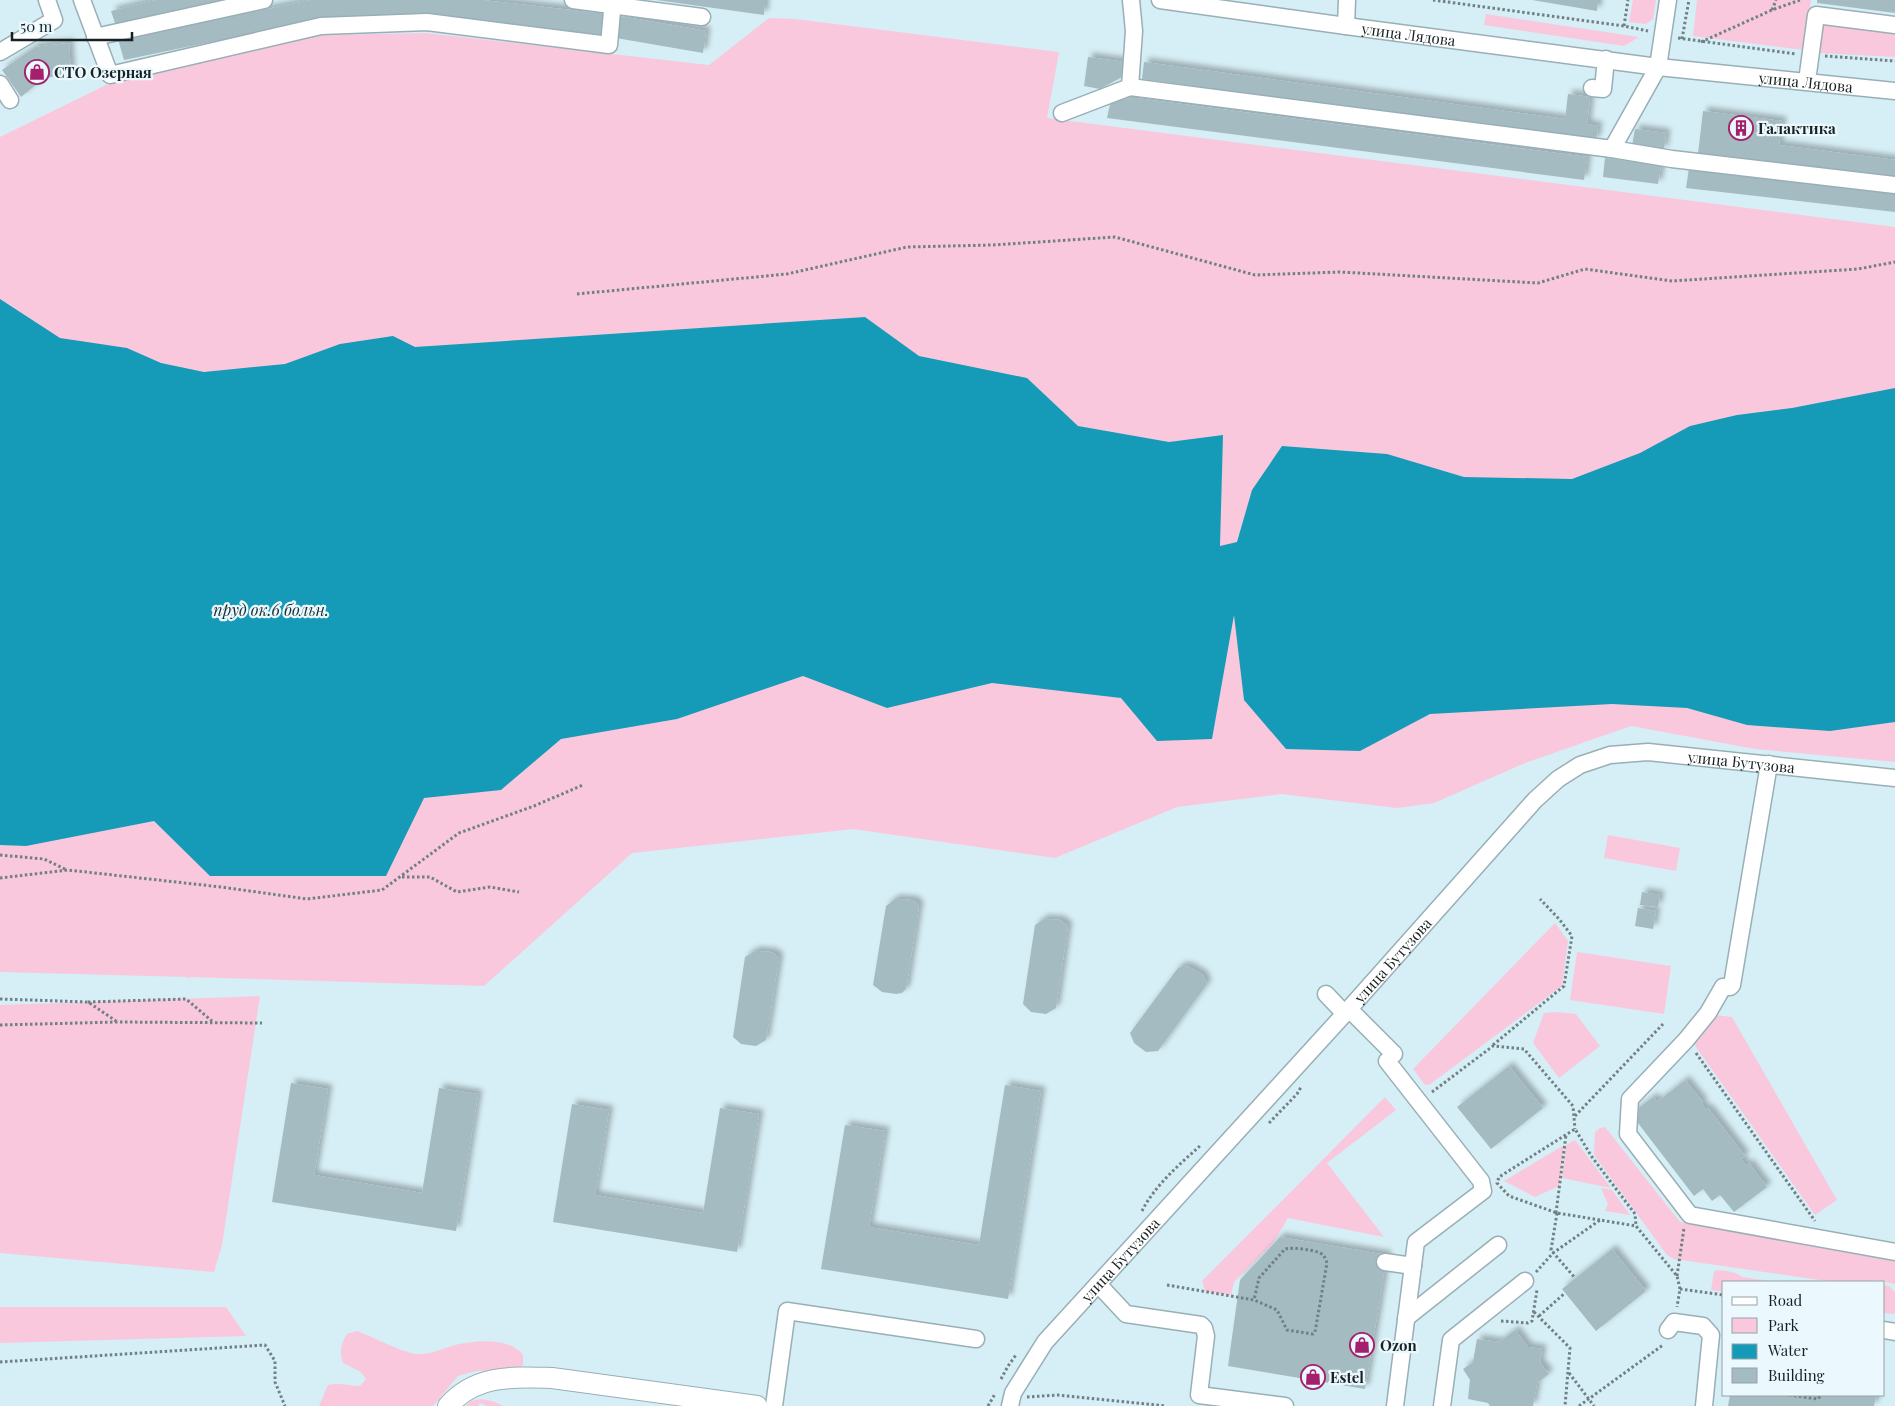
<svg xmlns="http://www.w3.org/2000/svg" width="1895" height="1406" viewBox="0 0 1895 1406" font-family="'Playfair Display',serif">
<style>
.green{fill:#fac8dd}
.water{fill:#159bb7}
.building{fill:#a4bbc2;filter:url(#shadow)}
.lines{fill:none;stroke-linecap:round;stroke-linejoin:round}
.minor-casing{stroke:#99afb6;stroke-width:19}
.major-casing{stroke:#99afb6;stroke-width:22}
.path{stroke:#708084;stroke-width:3;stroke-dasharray:2.5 2.5;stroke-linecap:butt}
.minor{stroke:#fff;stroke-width:16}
.major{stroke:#fff;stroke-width:20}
.labels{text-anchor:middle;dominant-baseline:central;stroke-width:4.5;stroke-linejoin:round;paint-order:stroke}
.street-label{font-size:15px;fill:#172022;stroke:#ebf9fe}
.poi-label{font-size:15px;font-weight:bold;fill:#172022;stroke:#ebf9fe;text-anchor:start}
.water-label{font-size:16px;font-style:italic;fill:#182d32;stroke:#ebf9fe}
</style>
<defs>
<filter id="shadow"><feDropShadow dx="4.5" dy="-4.5" stdDeviation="2.5" flood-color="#0004"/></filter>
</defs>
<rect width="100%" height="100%" fill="#d6eef5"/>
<path class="green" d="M1633,0H1656L1653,19L1646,24L1629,22Z
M1697,0H1811L1804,50L1693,36Z
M1486,14L1639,37L1624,46L1484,25Z
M769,18L795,19L1059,52L1047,118L1895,227V762L1755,749L1631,726L1525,763L1434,803L1397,808L1281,794L1177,807L1055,858L853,829L632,853L484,986L190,977L189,979L187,977L0,972V137L106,85L322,35L426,33L709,65Z
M1823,23L1895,32V57L1819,53Z
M1608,835L1680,848L1676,871L1604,858Z
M1555,923L1568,941L1562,986L1429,1085L1424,1084L1413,1069Z
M1577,952L1671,966L1664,1014L1570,1000Z
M260,996L222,1245L214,1272L0,1253V1005Z
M1557,1012L1576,1014L1600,1046L1559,1078L1533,1043L1544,1013Z
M1715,1015L1732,1017L1837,1200L1815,1215L1691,1040Z
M1385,1097L1396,1110L1327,1163L1384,1237L1288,1218L1273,1243L1234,1282L1231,1295L1205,1291L1202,1281Z
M1605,1127L1680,1222L1895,1258V1284L1875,1280L1872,1282H1834L1674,1259L1667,1255L1594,1155L1595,1132L1600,1128Z
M1575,1140L1611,1188L1562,1178L1566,1145Z
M1564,1145L1559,1186L1535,1197L1504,1181Z
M1601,1188L1612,1190L1630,1215L1605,1211L1608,1204Z
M1717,1270C1726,1271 1735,1271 1742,1277L1776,1282L1785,1280L1800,1282H1724V1292L1711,1290L1714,1272Z
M1884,1285L1889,1286L1895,1292V1314L1884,1313Z
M0,1307H226L246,1336L0,1343Z
M357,1331C374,1337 402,1353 418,1354C432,1354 442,1349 455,1345C476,1340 509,1337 523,1355V1365L518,1369L476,1371L458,1376L433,1406H319L328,1385C339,1382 349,1386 360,1386L366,1379L361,1372L343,1363C339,1352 341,1343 347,1334Z
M481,1399L492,1401L504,1406H487L480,1403L478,1406H466L471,1401Z"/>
<path class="water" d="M0,299L60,338L127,348L161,363L204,372L285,364L340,344L393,336L415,347L865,317L919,356L1027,378L1078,426L1169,442L1223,435L1220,546L1237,542L1252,490L1282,446L1387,454L1464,477L1572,479L1640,453L1690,426L1737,415L1792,408L1895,388V722L1830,731L1747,725L1687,708L1612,704L1430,714L1360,751L1286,749L1244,700L1234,615L1212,739L1157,741L1121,698L992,683L887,708L803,676L677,719L561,739L501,790L424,798L386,876H210L154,821L26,846L0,845Z"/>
<path class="building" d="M156,0H225V1L116,26L111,11Z
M312,0H482L606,14L603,36L437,15L330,17L124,60L118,39Z
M656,0H765L764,15Z
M1532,0H1598L1597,11Z
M1817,0H1895V13L1817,3Z
M620,16L706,31L703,53L616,38Z
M69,43L71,74L44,78L21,97L2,70L35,47Z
M1088,57L1125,62L1122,77L1100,89L1084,86Z
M1144,62L1565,119L1568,94L1590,97L1587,124L1598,126L1596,141L1142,79Z
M1136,98L1587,157L1584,180L1107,118L1111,100Z
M1703,111L1782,121L1779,145L1895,160V178L1698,154Z
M1635,129L1666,133L1664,150L1632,146Z
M1605,158L1661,165L1658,184L1603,177Z
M1689,168L1895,192V212L1686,188Z
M1642,892L1660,895L1658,907L1640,905Z
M895,899L911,900L916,902L919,906L906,989L902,993L896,994L882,992L873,985L886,906Z
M1638,908L1656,911L1653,929L1635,926Z
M1044,919L1060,920L1068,926L1056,1008L1046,1014L1031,1012L1023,1004L1035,925Z
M755,951L770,952L775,954L779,958L766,1040L756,1046L741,1044L733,1037L745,957Z
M1183,966L1189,967L1203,975L1207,984L1158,1051L1146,1052L1134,1043L1130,1033L1178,968Z
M1509,1066L1543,1108L1491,1149L1457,1107Z
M1685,1080L1703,1102L1701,1103L1706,1110L1708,1108L1745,1156L1741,1159L1746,1166L1749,1163L1767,1187L1734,1212L1720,1195L1712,1201L1703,1189L1694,1196L1631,1114L1653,1097L1657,1102Z
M291,1083L328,1089L314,1175L422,1193L439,1088L478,1094L456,1231L272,1202Z
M1005,1085L1041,1091L1008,1299L821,1269L845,1125L885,1131L869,1227L979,1245Z
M572,1104L609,1110L595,1195L703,1213L720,1108L759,1114L737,1252L553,1222Z
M1280,1237L1387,1255L1365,1389L1228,1366L1240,1280Z
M1612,1249L1646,1291L1596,1331L1562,1289Z
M1515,1330L1528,1347L1542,1349L1540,1363L1549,1374L1537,1383L1533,1406H1490L1488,1403L1468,1399L1470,1380L1463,1369L1473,1362L1477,1339L1499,1342Z
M1730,1395H1876L1874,1406H1728Z"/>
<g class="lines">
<defs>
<g id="minor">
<path d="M82,0L110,75L321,26L427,22L609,45L613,0"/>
<path d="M573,0L702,17"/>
<path d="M1131,0L1134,31L1130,87L1612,149L1672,159L1895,185"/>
<path id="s1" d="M1160,0L1346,26L1658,67L1895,91"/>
<path d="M1346,26L1347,0"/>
<path d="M95,37L264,0"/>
<path d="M0,52L54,20L47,0"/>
<path d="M1807,81L1816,15L1895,25"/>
<path d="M0,84L10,100"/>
<path d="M1592,88L1603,89L1606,59"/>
<path d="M1062,113L1130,87"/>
<path d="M1612,149L1658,67L1668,0"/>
<path d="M1769,764L1732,985L1730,987H1723L1708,1013L1686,1040L1630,1099L1628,1134L1690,1215L1895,1252"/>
<path d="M1326,994L1345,1014"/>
<path d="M1349,1009L1394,1054"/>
<path d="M1387,1061L1481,1181L1483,1191L1416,1242L1395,1406"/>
<path d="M1385,1262L1413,1266"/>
<path d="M1098,1284L1126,1314L1201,1325L1204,1328L1206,1336L1199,1395L1285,1406"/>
<path d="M1406,1318L1498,1245"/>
<path d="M1668,1330L1674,1322L1703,1326L1711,1335L1704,1406"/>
<path d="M1884,1330L1895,1332"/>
<path d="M774,1406L787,1311L976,1339"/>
<path id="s2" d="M1010,1406L1013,1393L1045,1342L1349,1009L1535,800L1558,779L1580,765L1610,755L1648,752L1895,778"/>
<path d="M1442,1406L1451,1340L1525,1281"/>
</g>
<path id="major" d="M448,1406C476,1374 513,1377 552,1378L757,1406"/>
</defs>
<use href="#minor" class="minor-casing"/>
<use href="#major" class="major-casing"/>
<path class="path" d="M1433,0L1624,26L1648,31
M1772,10L1776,0
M1624,26L1628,0
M1678,38L1796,54
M1682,39L1689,0
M1701,42L1772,10L1800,0
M1825,56L1895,61
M577,294L787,274L907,247L993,245L1115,237L1255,275L1340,272L1538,283L1585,269L1672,281L1858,269L1895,262
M0,855L44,859L67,870
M402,877H430L457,892L490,887L519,892
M0,878L68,870L221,887L307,899L382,890L459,833L534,806L583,785
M0,999L88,1002L116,1021
M88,1002L186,999L212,1021
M0,1025L117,1022L262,1023
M1493,1045L1564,986L1572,936L1559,919L1540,899
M1696,1053L1815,1221
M1432,1092L1493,1046L1524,1049L1573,1106L1575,1129
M1575,1116L1663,1024
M1269,1123L1297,1094L1301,1087
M1142,1211C1155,1185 1180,1164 1201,1145
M1556,1213L1566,1135
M1557,1213L1551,1250L1575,1278
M1600,1220L1557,1213L1509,1196L1497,1183L1499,1177L1575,1129L1592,1157L1635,1214L1636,1226L1677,1276L1680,1289L1677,1307
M1536,1272L1553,1253L1600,1220L1636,1226
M1677,1276L1684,1228
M1167,1285L1254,1300L1277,1310L1287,1330L1313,1334L1315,1332L1327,1263C1326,1260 1325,1257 1323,1255C1319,1250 1292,1247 1285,1249L1259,1278L1254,1300
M1680,1289L1724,1295
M1534,1312L1570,1348L1565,1406
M1539,1316L1565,1293
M1501,1321L1528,1323L1532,1321L1537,1290
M0,1362L265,1345L275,1361V1382L285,1406
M1569,1373L1594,1406
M1001,1379L1008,1366L1016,1355
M1789,1395L1818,1399L1821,1395
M1027,1397L1058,1395L1166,1406
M988,1406L995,1394
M1579,1406L1663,1345"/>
<use href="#minor" class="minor"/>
<use href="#major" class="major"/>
</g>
<defs>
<symbol id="shop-ring" viewBox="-11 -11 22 22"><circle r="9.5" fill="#ebf9fe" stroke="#a5206c" stroke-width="1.5"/><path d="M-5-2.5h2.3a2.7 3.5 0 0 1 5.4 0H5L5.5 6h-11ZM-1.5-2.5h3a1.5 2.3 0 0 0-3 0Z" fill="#a5206c"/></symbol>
<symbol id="building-ring" viewBox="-11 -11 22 22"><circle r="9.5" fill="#ebf9fe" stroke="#a5206c" stroke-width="1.5"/><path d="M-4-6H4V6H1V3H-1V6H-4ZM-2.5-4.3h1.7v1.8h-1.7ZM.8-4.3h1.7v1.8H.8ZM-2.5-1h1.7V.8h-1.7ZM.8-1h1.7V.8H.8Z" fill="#a5206c"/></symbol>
</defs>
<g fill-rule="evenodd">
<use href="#shop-ring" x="23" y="58" width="28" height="28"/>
<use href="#building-ring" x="1727" y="114" width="28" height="28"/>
<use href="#shop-ring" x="1348" y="1331" width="28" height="28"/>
<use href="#shop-ring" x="1299" y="1363" width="28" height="28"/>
</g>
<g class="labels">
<g class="street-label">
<text stroke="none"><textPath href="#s1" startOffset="251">улица Лядова</textPath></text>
<text stroke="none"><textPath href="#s1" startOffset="651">улица Лядова</textPath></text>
<text stroke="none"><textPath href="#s2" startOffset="1025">улица Бутузова</textPath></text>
<text stroke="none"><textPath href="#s2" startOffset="590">улица Бутузова</textPath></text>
<text stroke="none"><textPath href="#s2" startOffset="185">улица Бутузова</textPath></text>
</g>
<g class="poi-label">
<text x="54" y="72">СТО Озерная</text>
<text x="1758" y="128">Галактика</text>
<text x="1380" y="1345">Ozon</text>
<text x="1330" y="1377">Estel</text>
</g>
<g class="water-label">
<text x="271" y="609">пруд ок.6 больн.</text>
</g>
</g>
<rect x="1722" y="1281" width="162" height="115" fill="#ebf9fe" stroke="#96a2a6"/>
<rect x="1732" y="1297" width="25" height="8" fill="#ffffff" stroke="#96a2a6"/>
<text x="1768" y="1306" font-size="15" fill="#172022">Road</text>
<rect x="1732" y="1318" width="25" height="15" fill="#fac8dd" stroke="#96a2a6"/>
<text x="1768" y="1331" font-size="15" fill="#172022">Park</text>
<rect x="1732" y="1344" width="25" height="15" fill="#159bb7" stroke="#96a2a6"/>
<text x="1768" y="1356" font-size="15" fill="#172022">Water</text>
<rect x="1732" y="1368" width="25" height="15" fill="#a4bbc2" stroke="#96a2a6"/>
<text x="1768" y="1381" font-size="15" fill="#172022">Building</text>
<path d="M12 32v8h120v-8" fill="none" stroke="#172022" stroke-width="2.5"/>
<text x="20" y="32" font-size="15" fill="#172022" stroke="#ebf9fe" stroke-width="4" paint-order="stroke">50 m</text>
</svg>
